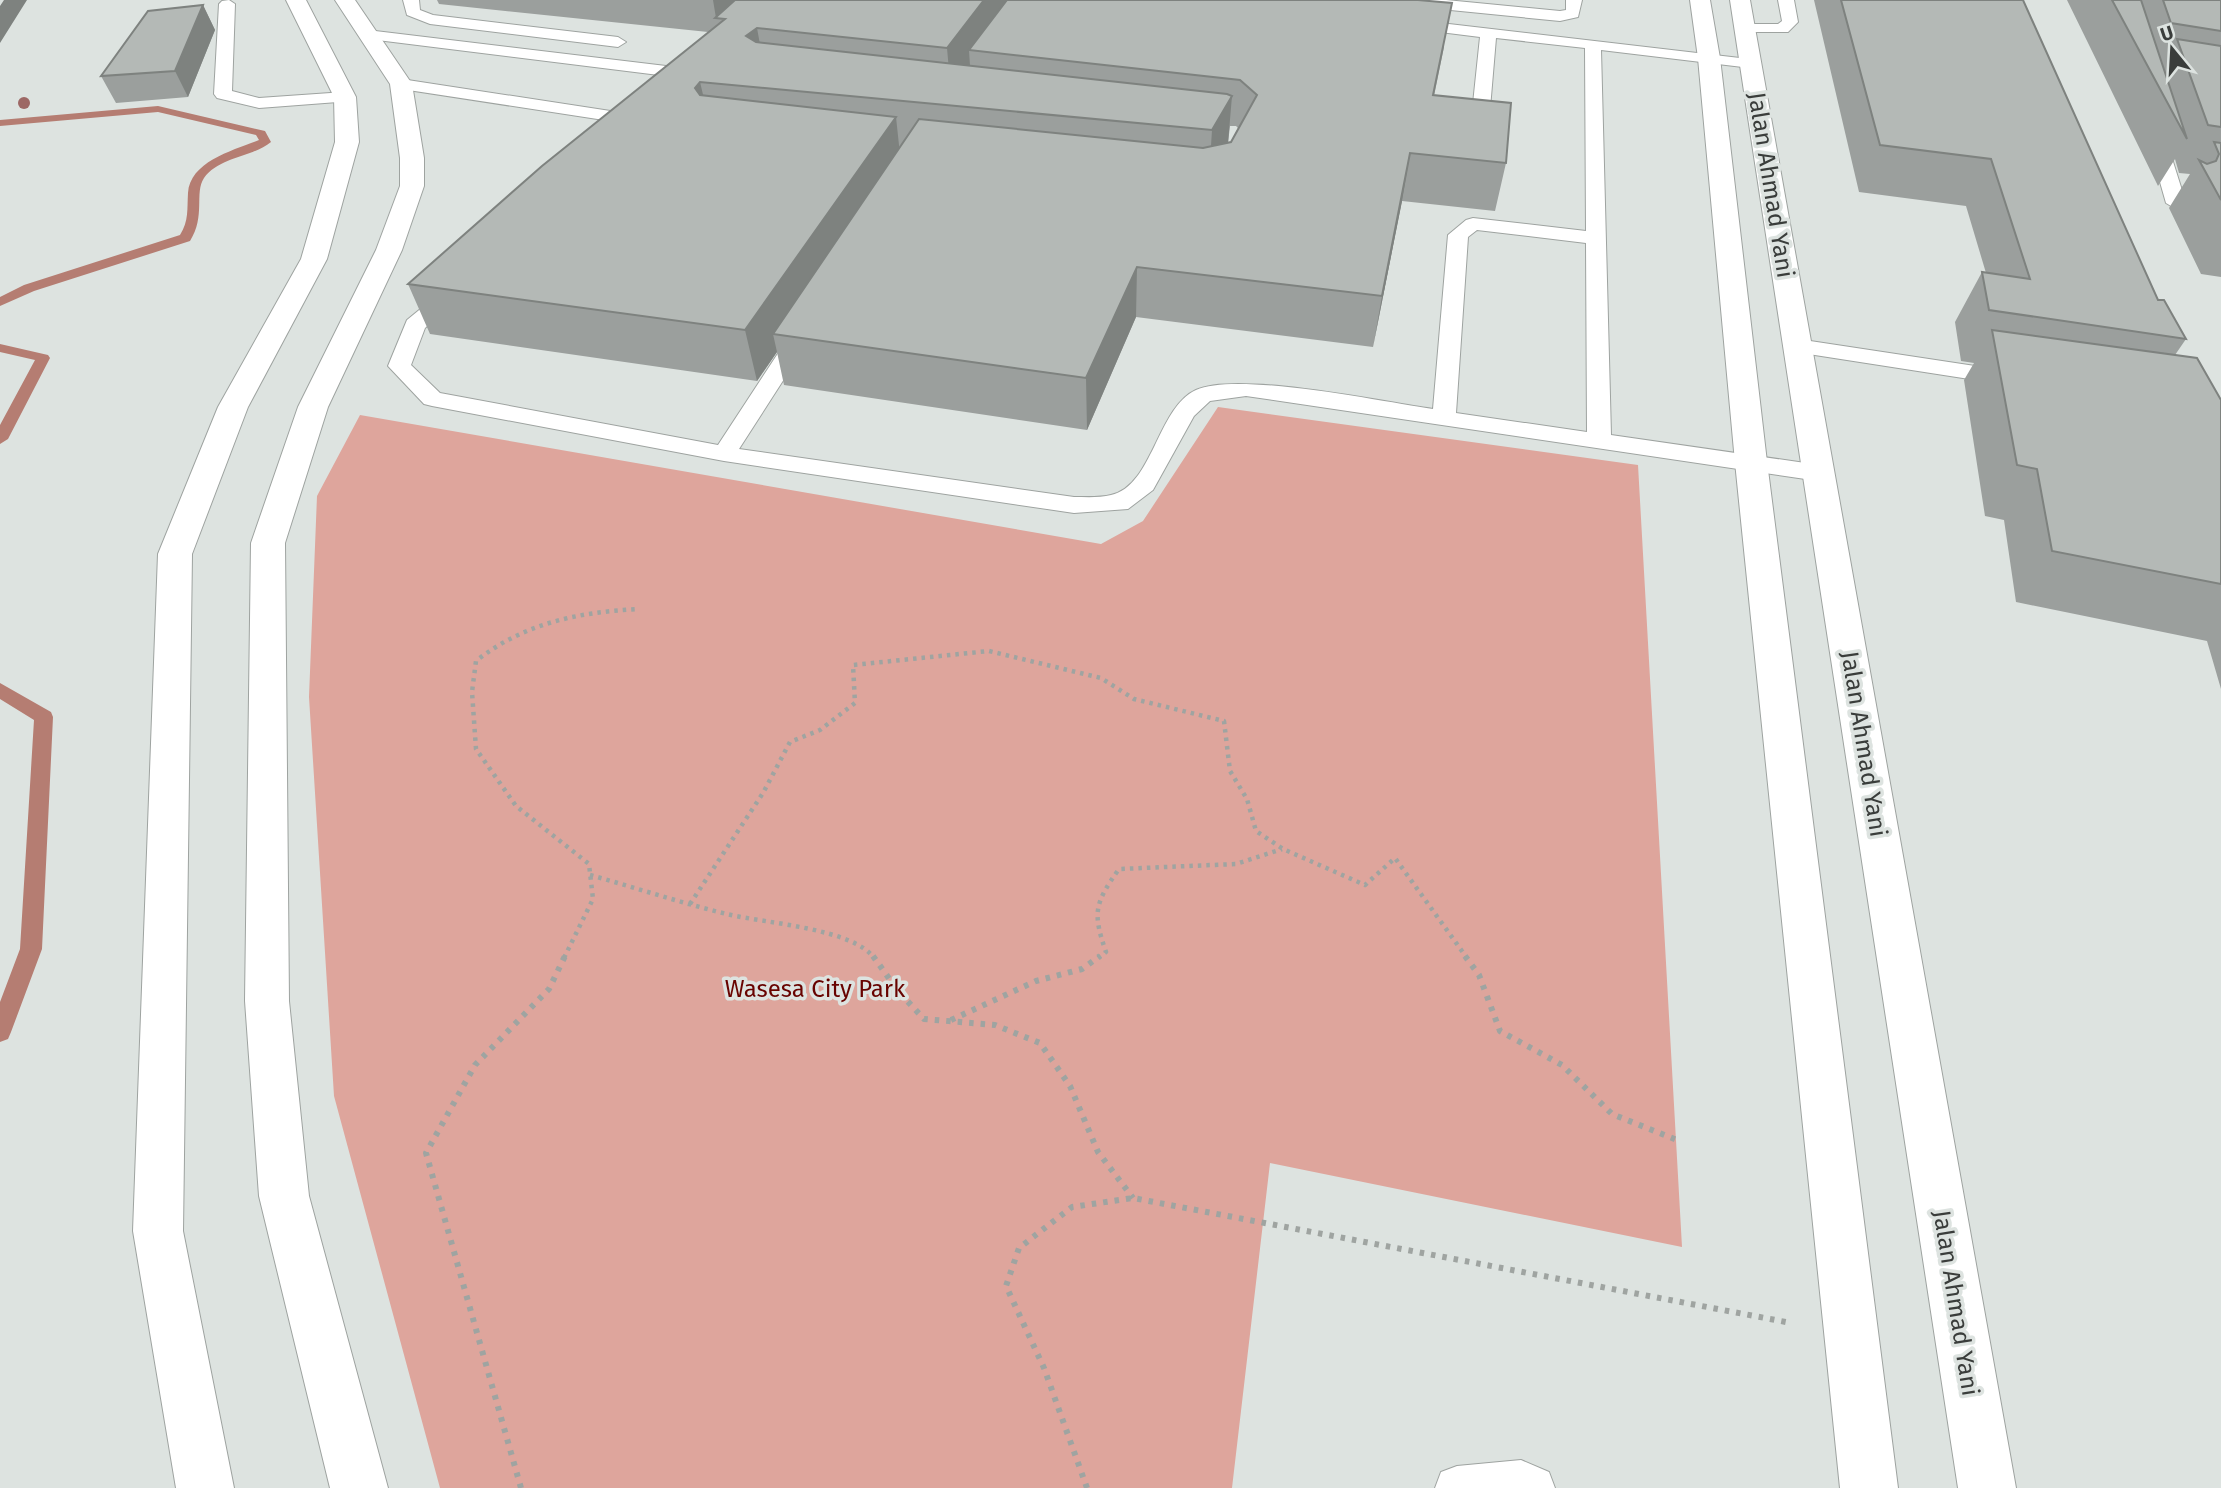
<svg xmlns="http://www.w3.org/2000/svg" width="2221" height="1488" viewBox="0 0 2221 1488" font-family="'Fira Sans',sans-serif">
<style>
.green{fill:#dea59c}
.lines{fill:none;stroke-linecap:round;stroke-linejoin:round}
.stream{fill:#b57d72;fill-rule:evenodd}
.service-casing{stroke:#9ea3a0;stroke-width:2}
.tertiary-casing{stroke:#9ea3a0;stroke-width:2}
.primary-casing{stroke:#9ea3a0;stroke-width:2}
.path-far1{stroke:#9fa4a1;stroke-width:4.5;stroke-dasharray:3.5 5;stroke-linecap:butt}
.path{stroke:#9fa4a1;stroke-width:6;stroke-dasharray:4.5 7;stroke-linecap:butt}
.service{fill:#fff;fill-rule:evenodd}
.tertiary{fill:#fff;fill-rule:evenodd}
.primary{fill:#fff;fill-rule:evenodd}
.tree{fill:#9d6865}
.wall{fill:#9b9f9d;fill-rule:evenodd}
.shaded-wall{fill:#7e827f}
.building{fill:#b4b9b6;stroke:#7e827f;stroke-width:2}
.labels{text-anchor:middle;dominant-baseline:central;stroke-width:7;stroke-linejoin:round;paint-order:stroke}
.street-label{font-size:24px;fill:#3a3d3b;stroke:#dde3e0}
.park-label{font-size:24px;fill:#680300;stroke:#dde3e0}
</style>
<rect width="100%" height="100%" fill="#dde3e0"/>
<path class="green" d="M1218,407L1638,465L1682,1247L1270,1163L1232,1488H440L334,1096L309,697L317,496L360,415L1101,544L1143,521Z"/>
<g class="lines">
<path class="stream" d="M158,106L265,131L271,142C253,157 219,157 204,178C194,193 206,216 190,241L34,291L0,306V297L24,285L180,235C189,221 187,209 188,193C190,161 234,150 259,140L256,135L158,112L0,126V120Z
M0,344L48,355L50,358L8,439L0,444V425L35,360L0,352Z
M0,683L51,712L53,717L42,949L11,1032L8,1039L0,1042V1002L20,949L34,720L0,699Z"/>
<defs>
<path id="service" d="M229,0L235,4L232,91L259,98L345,92L354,97L351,101L259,108L217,98L214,94L219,4L222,1Z
M403,0H419L420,10L433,15L618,37L626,42L618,47L430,24L407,15Z
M1392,0H1446L1560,11L1566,10V0H1582L1578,17L1560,21L1400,5Z
M1778,0H1794L1798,22L1788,32H1739L1737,29L1745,24H1778L1782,21Z
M1406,19L1757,60L1759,63L1751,68L1601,50L1611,435L1819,465L1828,468L1831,473L1828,478L1819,481L1246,396L1210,401L1194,416L1153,490L1128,509L1074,513L724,461L432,406L424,404L388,366L407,320L446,288H460L463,292L425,328L411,365L440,393L718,445L794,329H810L813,334L739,449L1074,497C1086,497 1100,498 1111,495C1153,486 1157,408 1196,390C1237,371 1383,402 1433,409L1448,235L1466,220L1473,218L1586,231L1585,48L1496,38L1488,132L1479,137L1470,132L1480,37L1400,27L1398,24L1400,21ZM1477,230L1586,243L1587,432L1456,413L1468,237Z
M367,30L691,69L699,74L691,79L361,38L359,35L361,32Z
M401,79L643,116L652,121L643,126L395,88L393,84Z
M2155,128L2164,133L2186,203L2183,207L2176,209L2166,203L2146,133Z
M1797,339L2008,371L2016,373L2019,378L2016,383L2008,385L1789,351L1786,346L1789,341Z
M1521,1460L1549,1472L1555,1488H1435L1441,1472L1457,1466Z"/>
<path id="tertiary" d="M286,0H306L356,97L359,142L327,259L248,407L192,554L183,1231L234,1488H176L133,1231L158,554L218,407L301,259L335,142L334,97Z
M335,0H355L412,84L424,158V186L402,250L328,407L285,543L289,1001L309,1196L388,1488H330L259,1196L245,1001L251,543L298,407L376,250L400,186V158L390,84Z"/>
<path id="primary" d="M1690,0H1710L1720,58L1767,462L1898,1488H1840L1735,462L1698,58Z
M1730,0H1750L2016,1488H1958Z"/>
</defs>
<use href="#service" class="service-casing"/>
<use href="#tertiary" class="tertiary-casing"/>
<use href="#primary" class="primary-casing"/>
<path class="path-far1" d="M590,875C637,888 684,904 731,915C766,923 854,929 874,958
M690,904L763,793L790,742L820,730L855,703L853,665L989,651L1101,678L1134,699L1224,721L1230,771L1247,799L1256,831L1283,849L1365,885L1395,858L1467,958
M564,958L593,899L589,864L516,806L476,749L472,692L476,661C524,623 579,612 639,609
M1098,958L1106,952C1092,912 1095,903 1119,869L1236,864L1282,849"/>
<path class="path" d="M873,956L898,991L924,1019L995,1025L1040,1043L1070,1086L1098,1152L1133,1198
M1465,956L1479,975L1500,1031L1562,1065L1612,1114L1677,1140
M951,1020L1036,981L1082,969L1100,956
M521,1488L426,1153L475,1065L549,989L565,956
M1087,1488L1044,1368L1006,1286L1019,1248L1072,1207L1133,1198L1786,1322"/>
<use href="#service" class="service"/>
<use href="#tertiary" class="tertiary"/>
<use href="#primary" class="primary"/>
</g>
<circle class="tree" cx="24" cy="103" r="6"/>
<path class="wall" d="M437,0H1418L1444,47L1434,96L1506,163L1495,211L1402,201L1373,347L1136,317L1087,430L784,385L777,352L757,381L430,334L408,284L708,32L439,4ZM1230,126H1236L1238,128L1231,142L1228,143Z
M1814,0H2023L2158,300L2186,339L2175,355L2221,400V689L2207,641L2016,602L2004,520L1985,516L1964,380L1974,363L1961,361L1955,322L1982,272L1986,273L1966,206L1859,192Z
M2067,0H2221V277L2201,274L2169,208L2190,174L2179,173L2175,159L2158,186Z
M203,5L215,30L188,97L116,103L101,76Z"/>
<path class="shaded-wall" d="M4,0H27L0,43V6Z
M713,0H735L716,18Z
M984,0H1019L969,50L970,66L951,93L947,48Z
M203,5L215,30L188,97L175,71Z
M757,28L765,72L746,36Z
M700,82L711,128L695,88Z
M1232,96L1228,143L1209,178L1212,130Z
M896,117L901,164L773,334L777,352L757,381L745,330Z
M1410,153L1402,201L1373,347L1382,296Z
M1137,267L1136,317L1087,430L1086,378Z"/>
<path class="building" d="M735,0H984L947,48L757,28L746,36L756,42L1227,94L1232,96L1212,130L700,82L695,88L700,95L896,117L745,330L408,284L542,166L725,19L715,18Z
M1007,0H1418L1452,3L1433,95L1511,103L1506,163L1410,153L1382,296L1137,267L1086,378L773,334L919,119L1203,148L1231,142L1257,95L1240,80L969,50Z
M1841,0H2023L2158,300H2164L2186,339L1989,310L1982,272L2030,279L1991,159L1880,145Z
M2112,0H2141L2187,139Z
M2163,0H2221V31L2171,23Z
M203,5L175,71L101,76L148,11Z
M2177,39L2221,46V127L2208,125Z
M2214,142L2221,143V200L2199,160L2207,164L2216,161L2219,154Z
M1992,330L2197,358L2221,400V584L2052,551L2037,469L2017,465Z"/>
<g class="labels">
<g class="street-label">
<text transform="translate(1771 185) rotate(81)">Jalan Ahmad Yani</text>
<text transform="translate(1864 744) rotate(81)">Jalan Ahmad Yani</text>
<text transform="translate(1956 1303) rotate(81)">Jalan Ahmad Yani</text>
</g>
<g class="park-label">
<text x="815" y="989">Wasesa City Park</text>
</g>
</g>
<g transform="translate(2172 49) rotate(342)" stroke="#dde3e0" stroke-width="5" paint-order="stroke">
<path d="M0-5L12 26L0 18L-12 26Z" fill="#3a3d3b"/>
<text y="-10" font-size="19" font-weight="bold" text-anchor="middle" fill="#3a3d3b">U</text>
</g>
</svg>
